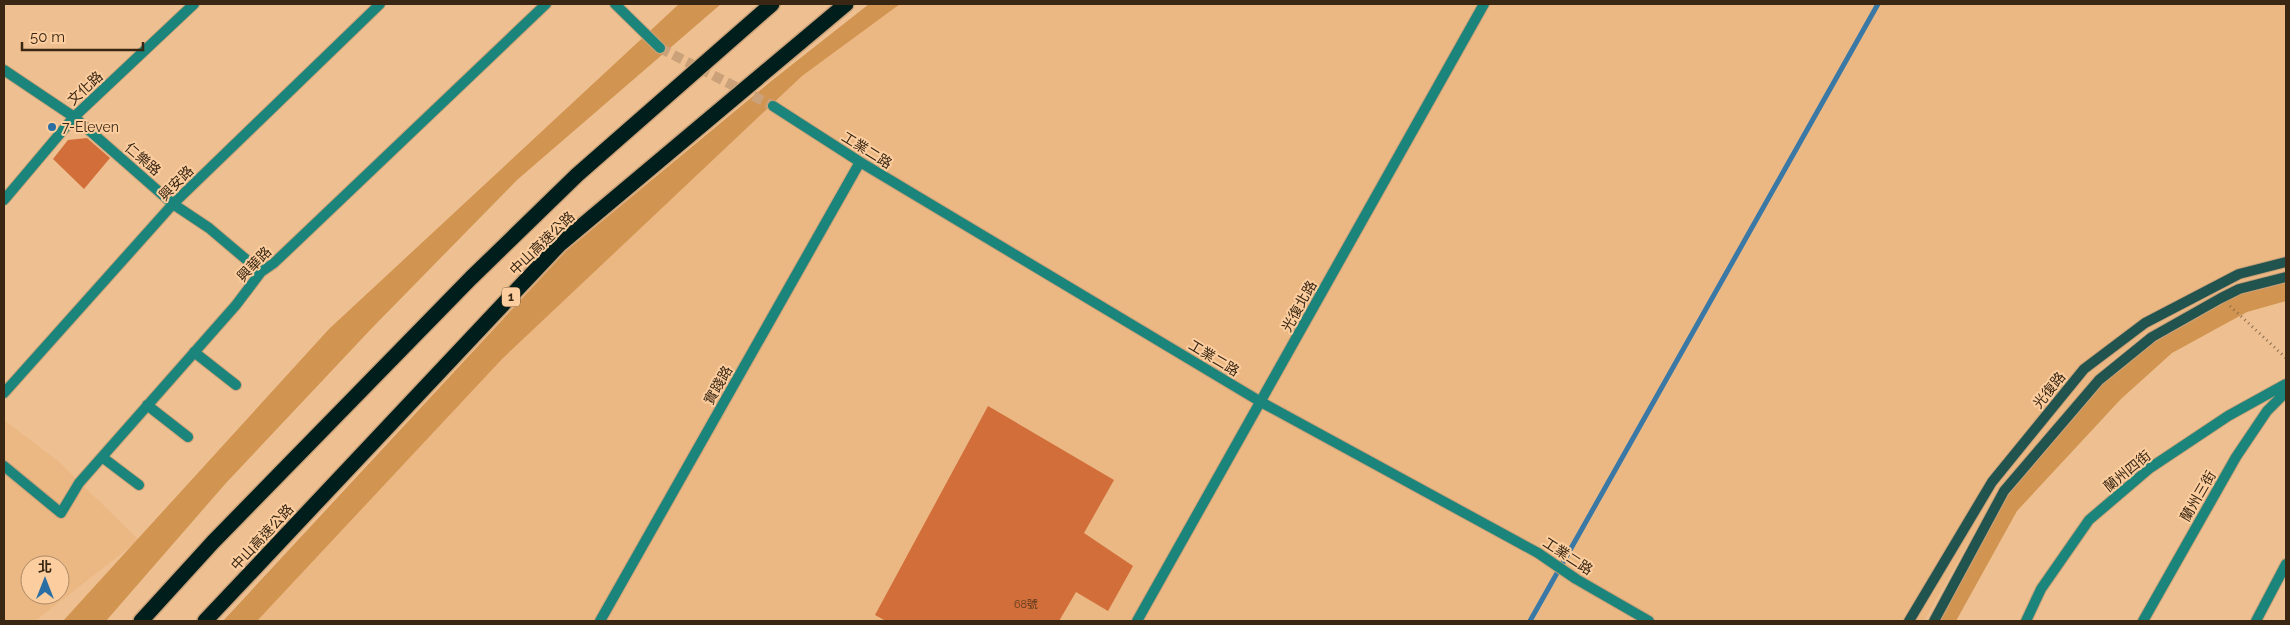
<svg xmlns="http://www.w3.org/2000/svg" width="2290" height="625" viewBox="0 0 2290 625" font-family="Raleway,'Noto Sans TC',sans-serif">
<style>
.built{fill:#ebb783;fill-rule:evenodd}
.green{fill:#d29451}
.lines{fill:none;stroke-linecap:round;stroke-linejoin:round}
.stream{stroke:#3a78a6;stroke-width:5}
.building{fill:#d16e3a}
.street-tunnel{stroke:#caa178;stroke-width:10;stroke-dasharray:10 5;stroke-linecap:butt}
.street-casing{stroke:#caa178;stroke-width:12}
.secondary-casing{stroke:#caa178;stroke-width:12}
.highway-casing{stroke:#caa178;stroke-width:18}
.path{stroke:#8b6c4c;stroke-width:3;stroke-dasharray:1 4;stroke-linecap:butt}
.street{stroke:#1b847b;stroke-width:10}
.secondary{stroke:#22544f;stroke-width:10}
.highway{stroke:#001e1b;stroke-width:15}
.poi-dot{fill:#2a6ea3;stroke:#fccd9e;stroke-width:2}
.labels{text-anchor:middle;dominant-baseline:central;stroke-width:4;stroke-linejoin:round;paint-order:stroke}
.number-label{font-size:11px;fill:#5f391e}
.shield{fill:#fccd9e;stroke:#74593d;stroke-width:1}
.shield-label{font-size:12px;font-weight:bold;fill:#392714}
.street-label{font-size:14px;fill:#392714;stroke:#fccd9e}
.poi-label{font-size:14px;fill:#392714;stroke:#fccd9e;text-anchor:start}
</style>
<rect width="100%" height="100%" fill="#eec091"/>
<path class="built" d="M898,4H2286V273L2237,286L2146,333L2101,370L1998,491L1924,621H226L232,613L802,76Z
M4,420L58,461L139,540L35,621H4ZM30,565H60V595H30Z"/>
<path class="green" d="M679,4H721L517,180L372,328L226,483L106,621H63L329,329Z
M869,4H900L802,76L502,359L257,621H223L566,251L770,82Z
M2286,279V301L2247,312L2172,353L2121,399L2017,511L1956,621H1937L2006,493L2101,382L2153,340L2241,291Z"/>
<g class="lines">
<path class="stream" d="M1530,621L1878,4"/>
</g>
<path class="building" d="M87,138L110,158L84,189L53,159L68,140Z
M988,406L1114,480L1084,533L1133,566L1108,611L1076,592L1059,621H886L875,615Z"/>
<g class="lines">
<path class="street-tunnel" d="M660,48L773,106"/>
<defs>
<path id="street" d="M615,4L660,48
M4,70L74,117L173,204L209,228L261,272
M773,106L860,162L1261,402L1538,553L1576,579L1649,621
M4,200L74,117L194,4
M194,352L236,385
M4,393L173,204L380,4
M147,405L188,437
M102,457L139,485
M4,466L61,513L79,483L236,305L261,272L274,263L546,4
M600,621L860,162
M1137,621L1484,4
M2026,621L2041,589L2089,520L2150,468L2228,416L2286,384
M2143,621L2236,457L2267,411L2286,392
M2256,621L2286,564"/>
<path id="secondary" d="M1909,621L1992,482L2084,369L2145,323L2239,274L2286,262
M1934,621L2004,491L2099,380L2152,337L2221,298L2239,289L2286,277"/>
<path id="highway" d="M141,621L213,542L471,278L577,175L772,4
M205,621L559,245L846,4"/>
</defs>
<use href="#street" class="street-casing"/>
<use href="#secondary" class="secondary-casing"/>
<use href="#highway" class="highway-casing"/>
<path class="path" d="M2230,306L2286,358"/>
<use href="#street" class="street"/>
<use href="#secondary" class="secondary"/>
<use href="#highway" class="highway"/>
</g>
<circle class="poi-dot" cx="52" cy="127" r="5"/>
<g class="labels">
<g class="number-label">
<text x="1026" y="604">68號</text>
</g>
<rect class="shield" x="502" y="287.5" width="18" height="19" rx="4"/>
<g class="shield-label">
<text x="511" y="297">1</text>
</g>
<g class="street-label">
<text transform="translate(85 88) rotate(-43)">文化路</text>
<text transform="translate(867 150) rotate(32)">工業二路</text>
<text transform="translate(143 159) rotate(41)">仁樂路</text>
<text transform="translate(176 183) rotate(-45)">興安路</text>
<text transform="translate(542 243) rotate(-44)">中山高速公路</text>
<text transform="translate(254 264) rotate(-46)">興華路</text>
<text transform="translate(1299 306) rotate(-61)">光復北路</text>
<text transform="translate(1214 358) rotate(31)">工業二路</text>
<text transform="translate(718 385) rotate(-60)">實踐路</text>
<text transform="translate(2049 390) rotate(-51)">光復路</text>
<text transform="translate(2127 471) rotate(-39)">蘭州四街</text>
<text transform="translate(2198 496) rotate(-60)">蘭州三街</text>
<text transform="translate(262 537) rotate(-47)">中山高速公路</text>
<text transform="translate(1568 556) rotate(33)">工業二路</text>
</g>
<g class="poi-label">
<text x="62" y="127">7-Eleven</text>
</g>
</g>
<rect width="2290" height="625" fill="none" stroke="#392714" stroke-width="10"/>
<g transform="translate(45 580)"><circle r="24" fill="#fccd9e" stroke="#ae8b67"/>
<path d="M0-4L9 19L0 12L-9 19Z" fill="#2a6ea3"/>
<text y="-8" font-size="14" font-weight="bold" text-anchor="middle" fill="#392714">北</text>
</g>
<path d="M22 42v8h121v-8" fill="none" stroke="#392714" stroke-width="2.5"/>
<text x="30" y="42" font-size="15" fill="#392714" stroke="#fccd9e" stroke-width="4" paint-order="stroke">50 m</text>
</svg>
